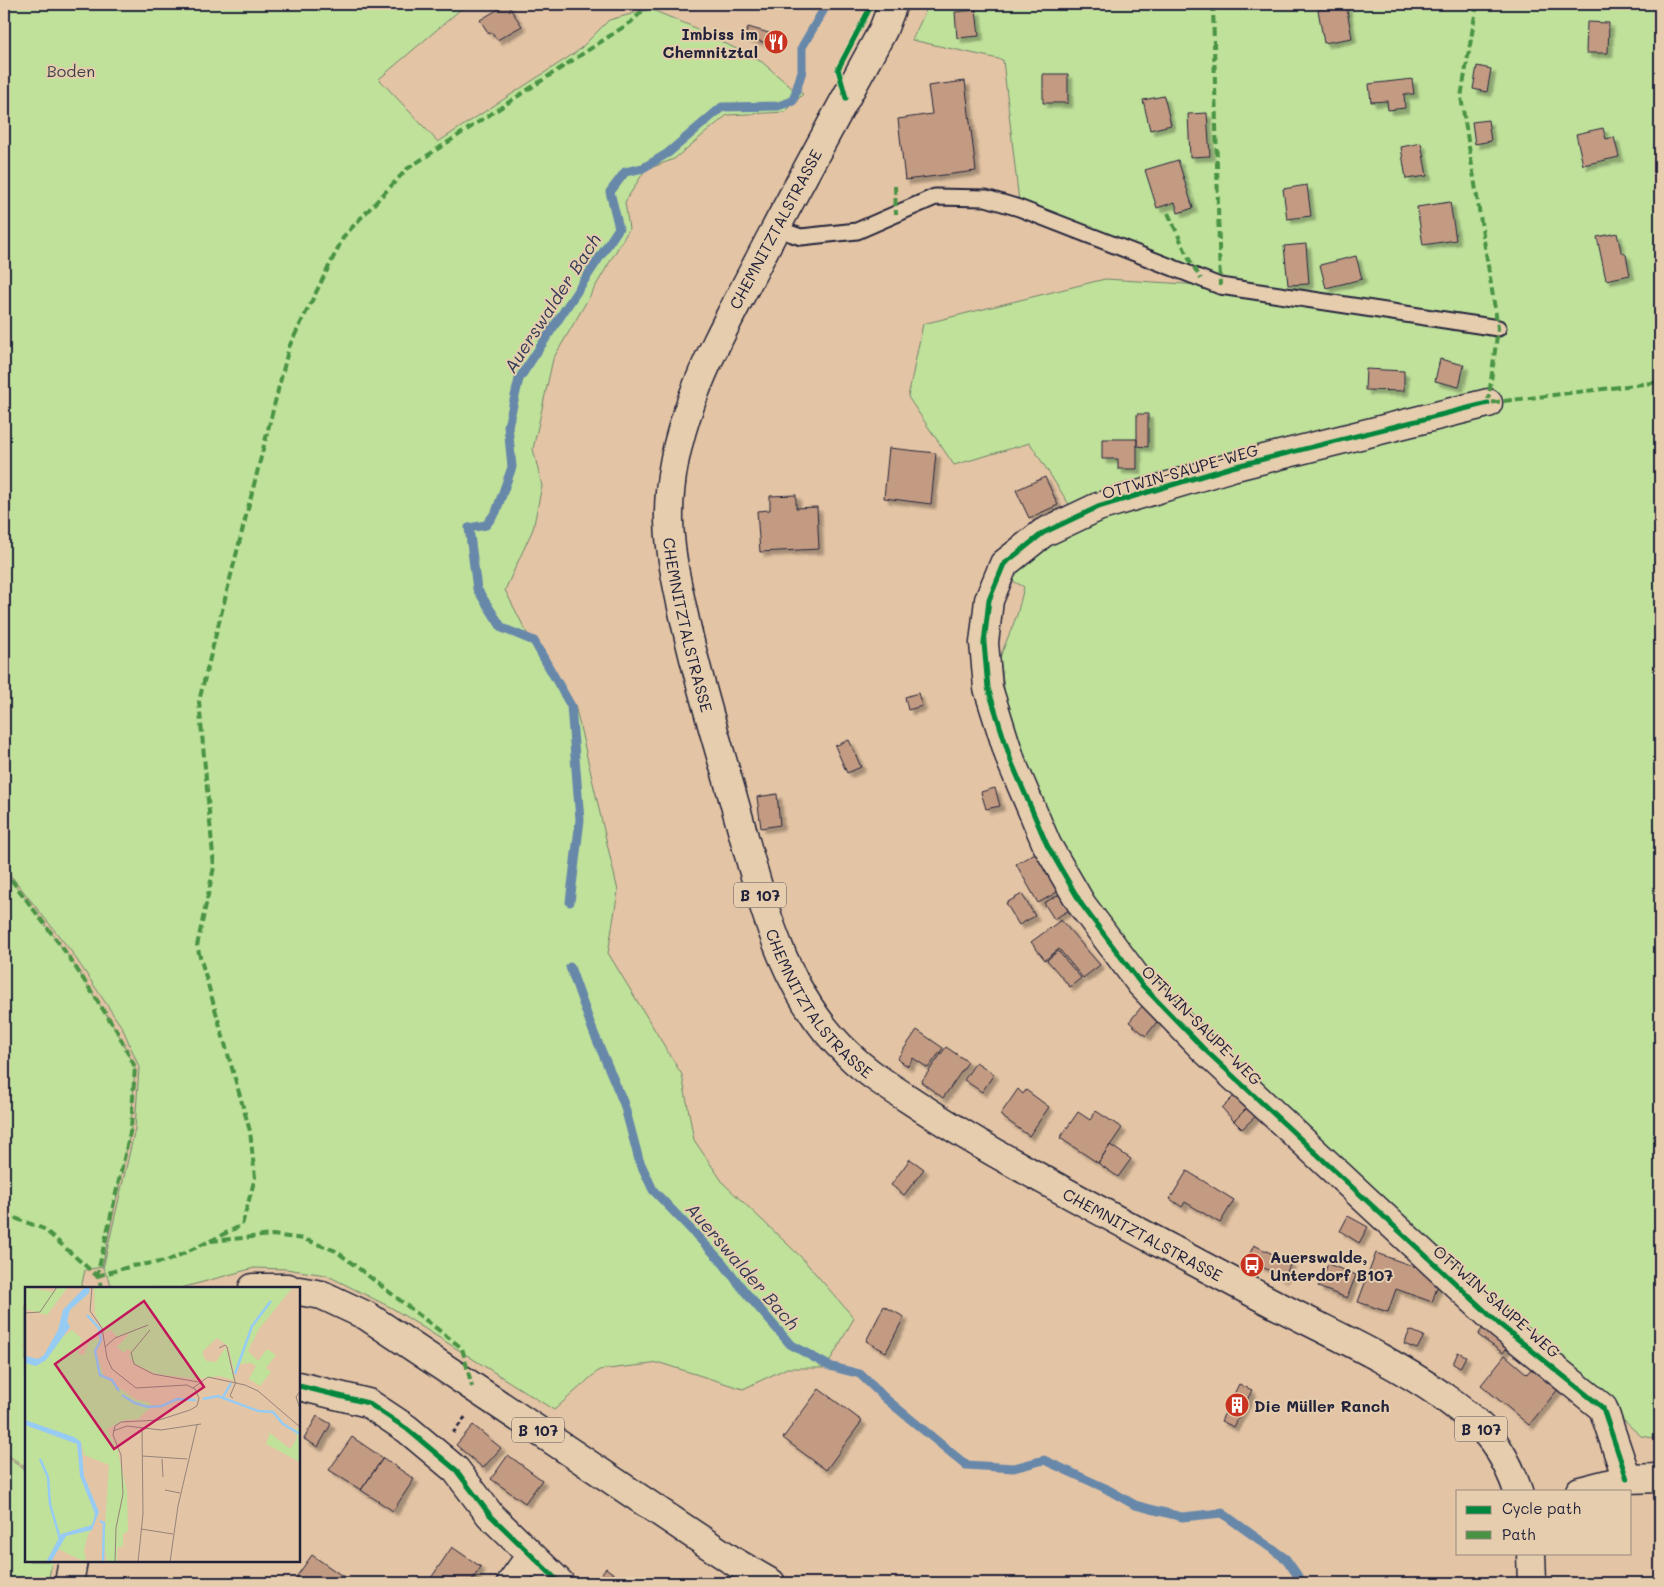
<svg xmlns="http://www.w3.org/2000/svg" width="1664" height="1587" viewBox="0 0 1664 1587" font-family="Mali,sans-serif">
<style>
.green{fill:#bfe19a;stroke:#70826a}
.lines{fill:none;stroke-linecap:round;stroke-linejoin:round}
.stream{stroke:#6888aa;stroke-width:9}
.building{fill:#c39b82;stroke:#22223b;filter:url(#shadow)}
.service-casing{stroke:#22223b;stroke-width:19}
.minor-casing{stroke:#22223b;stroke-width:31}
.secondary-casing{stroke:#22223b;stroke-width:31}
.primary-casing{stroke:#22223b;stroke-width:31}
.path{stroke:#22223b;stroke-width:3;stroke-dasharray:4 4;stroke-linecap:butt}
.service{stroke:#e5cdad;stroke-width:15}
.minor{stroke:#e5cdad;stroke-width:28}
.secondary{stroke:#e5cdad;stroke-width:28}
.primary{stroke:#e5cdad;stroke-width:28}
.quiet{stroke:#4a9344;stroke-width:4;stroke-dasharray:8 4;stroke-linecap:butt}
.cycleway-casing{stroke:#e5cdad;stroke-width:8}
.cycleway{stroke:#00873e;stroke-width:5}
.labels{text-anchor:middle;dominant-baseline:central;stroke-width:4;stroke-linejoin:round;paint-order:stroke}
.shield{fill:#e5cdad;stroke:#5c555d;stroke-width:1}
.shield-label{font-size:15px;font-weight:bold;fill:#22223b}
.poi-label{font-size:16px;font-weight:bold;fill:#22223b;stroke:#e5cdad;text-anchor:start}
.park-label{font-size:16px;fill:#3a3f49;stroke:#e5cdad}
.street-label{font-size:16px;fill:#22223b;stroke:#e5cdad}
.water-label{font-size:18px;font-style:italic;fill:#333c57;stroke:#e5cdad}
.inset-river{fill:none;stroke:#96ccf4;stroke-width:2.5}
.inset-road{fill:none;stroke:#96837a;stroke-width:1}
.view{fill:#c2185b;fill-opacity:0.15;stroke:#c2185b;stroke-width:2.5}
.inset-edge{fill:none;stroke:#22223b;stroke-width:2.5}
</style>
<defs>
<filter id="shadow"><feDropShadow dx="4.5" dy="4.5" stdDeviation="1" flood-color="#0004"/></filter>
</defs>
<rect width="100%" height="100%" fill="#e3c4a4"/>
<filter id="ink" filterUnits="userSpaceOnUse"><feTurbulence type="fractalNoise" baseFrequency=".02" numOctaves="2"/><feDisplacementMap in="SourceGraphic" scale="10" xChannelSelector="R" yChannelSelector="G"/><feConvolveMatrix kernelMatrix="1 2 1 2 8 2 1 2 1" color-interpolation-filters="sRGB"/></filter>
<g filter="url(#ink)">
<path class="green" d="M4,4H467L379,79L438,142L578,51L609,20L650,9L691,26L762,62L793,89L803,94L785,112L727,115L674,159L645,170L625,202L629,229L553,359L533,449L542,486L533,529L505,590L538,655L575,705L618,891L608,953L682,1075L694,1140L724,1184L801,1257L854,1318L826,1368H787L743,1389L660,1363L599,1370L554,1410L392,1308L326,1275L286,1269L254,1268L181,1288H116L111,1284L103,1268L135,1129L139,1067L123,1029L71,951L4,867Z
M929,4H1660V1439L1641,1436L1370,1196L1173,1007L1088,902L1051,827L1026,765L1006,703L1000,657L1017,615L1024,587L990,568L1015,537L1072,509L1030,443L954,465L908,397L923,324L1105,279L1218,286L1019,202L1003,60L912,40Z
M4,870L67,954L117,1031L135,1067L131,1128L102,1267L85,1270L81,1288H26V1467L4,1453Z
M4,1456L26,1470V1561H52L48,1583H4Z"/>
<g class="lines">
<path class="stream" d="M570,902L580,820L571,706L534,641L502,628L477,589L469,528L486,525L496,512L512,467L508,426L519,379L619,228L610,192L625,172L643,168L668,153L722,107L778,106L793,101L802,71V47L827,4
M570,967L593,1031L624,1104L639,1160L653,1190L722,1262L746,1293L790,1344L829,1366L860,1374L886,1399L966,1465L1014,1468L1044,1460L1105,1488L1135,1505L1182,1517L1222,1513L1286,1559L1303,1583"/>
</g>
<path class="building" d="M507,4L522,26L497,40L492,32L489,34L480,20Z
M1346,5L1352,38L1324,43L1318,10Z
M976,10L979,36L957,38L955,12Z
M1587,22L1609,23L1608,53H1586Z
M748,27L769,33L767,43L745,37Z
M1477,66L1491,69L1487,92L1473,89Z
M1043,74H1068V103H1043Z
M1412,79L1414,94H1404L1405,108L1388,110L1387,101L1371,102L1369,84Z
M965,81L976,171L905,180L898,119L932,114L928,86Z
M1164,96L1171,125L1150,130L1143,100Z
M1207,113L1210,156L1190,157L1188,114Z
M1488,120L1491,141L1475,144L1472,122Z
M1603,128L1606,139L1614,137L1619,157L1583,165L1576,134Z
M1421,143L1427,176L1406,179L1401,147Z
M1178,160L1193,208L1178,213L1175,202L1157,208L1145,170Z
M1307,185L1311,216L1287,219L1283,189Z
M1450,202L1456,240L1423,245L1417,207Z
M1617,233L1621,251L1626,255L1630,275L1606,280L1597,237Z
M1306,244L1309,284L1288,285L1284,246Z
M1356,256L1362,279L1326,288L1320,265Z
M1440,359L1464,365L1459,387L1435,381Z
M1366,369L1404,371V391L1365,390Z
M1137,414H1148V447L1137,446Z
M1102,439H1137V469H1118V459H1102Z
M889,448L936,453L931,504L884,498Z
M1045,477L1058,505L1029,518L1016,490Z
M796,495V508L817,507L819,549L760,552L757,511L770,510V496Z
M918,693L922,706L908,710L905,697Z
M849,740L861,767L847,773L835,746Z
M995,788L1000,806L986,809L981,792Z
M777,794L780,825L761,828L757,797Z
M1037,852L1059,891L1038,903L1016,864Z
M1062,893L1071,909L1054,919L1044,903Z
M1022,894L1035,916L1019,925L1006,903Z
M1061,920L1100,965L1083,978L1059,949L1045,960L1031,942Z
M1058,951L1081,978L1070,987L1047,960Z
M1143,1005L1159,1019L1146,1036L1129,1022Z
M917,1030L943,1048L928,1068L913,1058L908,1066L897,1059Z
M946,1047L968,1062L943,1098L921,1082Z
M976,1062L994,1074L982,1092L964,1080Z
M1018,1089L1023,1094L1026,1090L1049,1107L1029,1136L1000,1115Z
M1235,1095L1247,1108L1234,1121L1222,1108Z
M1249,1106L1258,1114L1242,1129L1234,1121Z
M1096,1111L1122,1128L1098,1163L1060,1138L1078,1112L1090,1120Z
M1110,1145L1131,1159L1118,1177L1098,1163Z
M910,1159L924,1169L904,1195L891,1185Z
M1187,1171L1234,1200L1220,1223L1185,1202L1182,1207L1170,1199Z
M1348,1216L1368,1227L1359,1243L1340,1231Z
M1254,1245L1291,1263L1284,1278L1247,1259Z
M1376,1253L1441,1276L1432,1302L1396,1289L1388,1312L1358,1302Z
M1328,1264L1356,1275L1347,1298L1318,1287Z
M884,1306L904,1317L886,1352L866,1341Z
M1488,1320L1513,1339L1503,1353L1478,1335Z
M1410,1330L1424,1336L1417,1349L1404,1344Z
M1458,1352L1466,1356L1460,1368L1453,1364Z
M1505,1355L1527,1374L1537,1361L1563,1383L1529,1425L1481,1385Z
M1239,1384L1252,1390L1234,1427L1221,1421Z
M819,1389L862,1421L826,1470L783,1438Z
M317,1416L331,1424L318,1447L304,1439Z
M473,1425L501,1448L483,1468L456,1445Z
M352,1437L383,1458L361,1490L329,1470Z
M508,1455L542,1480L525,1503L491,1479Z
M383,1458L414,1479L393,1511L361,1490Z
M452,1547L481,1567L470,1583H439L431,1578Z
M312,1555L351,1582L350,1583H292Z
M606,1568L619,1578L615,1583H596L595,1582Z"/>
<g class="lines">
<defs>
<path id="service" d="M775,228L801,237L857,231L935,197L986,198L1019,208L1220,286L1498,328"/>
<path id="minor" d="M1488,403L1232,467L1098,507L1043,533L1004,564L989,600L984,643L988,688L1011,761L1047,845L1082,905L1141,984L1203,1048L1498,1323L1603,1408L1627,1479
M299,1386L368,1403L407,1429L456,1470L490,1515L560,1583
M511,1583L531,1555"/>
<path id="secondary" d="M1580,1491L1627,1479L1660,1478"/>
<g id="primary">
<path id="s1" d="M893,4L883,30C840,109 796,188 755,268C714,347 667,429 669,521C670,553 677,585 684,616C698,682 719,747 737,812C761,896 781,992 848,1054C866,1072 888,1086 910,1100C945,1123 980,1145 1017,1165C1098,1211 1181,1254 1263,1298C1323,1330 1385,1356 1441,1395C1461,1410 1484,1426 1497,1447C1506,1461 1513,1476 1518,1491"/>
<path d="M253,1288H288"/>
<path d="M299,1291L322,1295L367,1316L733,1561L771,1583"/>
<path d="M1531,1553L1532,1583"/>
<path d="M69,1583L73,1561"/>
</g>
</defs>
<use href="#service" class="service-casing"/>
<use href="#minor" class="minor-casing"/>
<use href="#secondary" class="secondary-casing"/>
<use href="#primary" class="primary-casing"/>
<path class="path" d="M453,1433L466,1416"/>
<use href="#service" class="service"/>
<use href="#minor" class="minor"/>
<use href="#secondary" class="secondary"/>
<use href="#primary" class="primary"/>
<path class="quiet" d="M1213,4L1220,286
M1477,4L1461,97L1498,328L1488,403L1660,382
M895,186L896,214
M1168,213L1189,259L1201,279
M4,870L67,954L117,1031L135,1067L131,1128L97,1276
M4,1214L44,1229L97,1276L102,1288
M210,1241L242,1225L255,1178L250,1131L197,946L214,867L199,701L289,347L344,236L407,169L631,22L650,4
M97,1276L132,1266L167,1261L210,1241L273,1235L304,1239L336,1251L462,1348L472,1387"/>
<defs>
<path id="cycleway" d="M846,98L838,69L872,4
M1488,403L1232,467L1098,507L1043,533L1004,564L989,600L984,643L988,688L1011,761L1047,845L1082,905L1141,984L1203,1048L1498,1323L1603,1408L1627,1479
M299,1386L368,1403L407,1429L456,1470L490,1515L560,1583"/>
</defs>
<use href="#cycleway" class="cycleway-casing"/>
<use href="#cycleway" class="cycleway"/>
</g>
</g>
<defs>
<symbol id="restaurant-disc" viewBox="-11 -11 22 22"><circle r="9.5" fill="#c8321e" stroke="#e5cdad"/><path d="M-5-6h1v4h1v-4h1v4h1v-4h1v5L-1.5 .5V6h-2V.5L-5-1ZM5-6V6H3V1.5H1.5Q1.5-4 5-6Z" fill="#fff"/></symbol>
<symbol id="bus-disc" viewBox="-11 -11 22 22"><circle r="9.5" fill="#c8321e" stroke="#e5cdad"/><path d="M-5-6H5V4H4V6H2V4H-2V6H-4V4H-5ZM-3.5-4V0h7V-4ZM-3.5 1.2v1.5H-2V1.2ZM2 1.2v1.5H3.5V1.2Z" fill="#fff"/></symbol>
<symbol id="building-disc" viewBox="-11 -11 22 22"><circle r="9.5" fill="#c8321e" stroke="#e5cdad"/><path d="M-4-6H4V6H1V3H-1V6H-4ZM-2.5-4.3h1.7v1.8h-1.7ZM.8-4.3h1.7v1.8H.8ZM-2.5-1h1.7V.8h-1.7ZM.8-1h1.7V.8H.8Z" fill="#fff"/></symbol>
</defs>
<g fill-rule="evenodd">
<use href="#restaurant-disc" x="762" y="28" width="28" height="28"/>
<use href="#bus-disc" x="1238" y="1251" width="28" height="28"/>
<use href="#building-disc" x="1223" y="1391" width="28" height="28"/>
</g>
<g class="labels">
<g class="shield">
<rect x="734" y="882.5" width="52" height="25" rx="4"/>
<rect x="1455" y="1416.5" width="52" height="25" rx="4"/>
<rect x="512" y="1417.5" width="52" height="25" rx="4"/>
</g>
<g class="shield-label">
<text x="760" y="895">B 107</text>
<text x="1481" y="1429">B 107</text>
<text x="538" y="1430">B 107</text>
</g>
<g class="poi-label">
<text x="758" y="33" text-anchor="end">Imbiss im<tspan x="758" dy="18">Chemnitztal</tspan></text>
<text x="1270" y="1256">Auerswalde,<tspan x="1270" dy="18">Unterdorf B107</tspan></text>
<text x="1254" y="1405">Die Müller Ranch</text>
</g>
<g class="park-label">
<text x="71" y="70">Boden</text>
</g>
<g class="street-label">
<text transform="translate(775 229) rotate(-62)">CHEMNITZTALSTRASSE</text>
<text transform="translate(1180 471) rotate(-16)">OTTWIN-SAUPE-WEG</text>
<text stroke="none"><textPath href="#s1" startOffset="674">CHEMNITZTALSTRASSE</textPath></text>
<text stroke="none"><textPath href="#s1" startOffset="1079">CHEMNITZTALSTRASSE</textPath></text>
<text transform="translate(1202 1025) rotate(45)">OTTWIN-SAUPE-WEG</text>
<text stroke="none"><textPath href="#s1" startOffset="1484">CHEMNITZTALSTRASSE</textPath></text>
<text transform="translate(1497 1301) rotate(41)">OTTWIN-SAUPE-WEG</text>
</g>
<g class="water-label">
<text transform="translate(552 303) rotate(-57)">Auerswalder Bach</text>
<text transform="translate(743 1266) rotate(49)">Auerswalder Bach</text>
</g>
</g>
<g transform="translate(25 1287)">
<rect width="275" height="275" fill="#e3c4a4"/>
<path d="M0,0L29,5L32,0H43L22,28L0,22ZM69,0H268L234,42L223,64L233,74L242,62L251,68L241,81L246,85L235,99L224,92L231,79L226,76L215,77L210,89L203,59L192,51L178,64V68L181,74L191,75L201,60L209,93L194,89L172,92L131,87L110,77L104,70L106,64L102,62L99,66L92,60L104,47L92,50L86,43L80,45L70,27ZM47,43L56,51L53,67L59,68L65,53L76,52L71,64L79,90L110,112L125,116L126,120L113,132L100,133L82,142L92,162L102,204L103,244L98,247V259L92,261V275H82L79,257L84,178L59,168L56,155L49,150L0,133V76L11,79L21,73L35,52ZM0,138L52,157L55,189L70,227L67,238L36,247L21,275H0ZM273,140L275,175L241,157L245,146L265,162L271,153L272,147L268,145ZM67,243L63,247L59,264L61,271L58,274L33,262L41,249Z" fill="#bfe19a"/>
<path d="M60,0H65L64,6L45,23L42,34L45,40L21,73L11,79L0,76V69L13,72L19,68L33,43L38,23ZM0,133L49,150L56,155L59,189L74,225L67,243L41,249L26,275H21L36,247L67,238L70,227L55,189L52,157L0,138Z" fill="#96ccf4"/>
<path class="inset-river" d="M62,28L74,41L76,53L70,64L75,88L87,93L94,104M210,87L227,39L246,14M97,108L110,116L123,120L137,119L152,112L171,113M198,110L206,96M178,112L193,109L233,124L248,125L258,137L275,147M15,172L23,190L25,217L35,252M75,234L79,236L78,275"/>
<path class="inset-road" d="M67,0L65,24L77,41L82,71L87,82L111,101L162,98L170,102L174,111L172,119L165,123L134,133L96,135L90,139L88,148L96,168L98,207L91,241L90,275M0,26L15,25L32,0M125,43L106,66L109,77L128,87L173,95M80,60L90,51L123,38M194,61L200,58L202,60L210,95M168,101L183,90L220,98L233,104L275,140M275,104L271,110L275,122M208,111L205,109L211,95M88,144L102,139L136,143L176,137M117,169L162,172M137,172L138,190M140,203L155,206M116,242L148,247M113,275L118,227L117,141M145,275L153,219L172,138"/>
<path class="view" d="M119,14L179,100L89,162L30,77Z"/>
<rect width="275" height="275" class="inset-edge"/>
</g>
<rect width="1664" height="1587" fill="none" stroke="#e5cdad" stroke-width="20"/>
<rect x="10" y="10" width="1644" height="1567" fill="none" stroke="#22223b" stroke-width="2" filter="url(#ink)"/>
<rect x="1456" y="1490" width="175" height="65" fill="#e5cdad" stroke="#97897f"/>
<rect x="1466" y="1506" width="25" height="8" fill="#00873e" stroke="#97897f"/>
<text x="1502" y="1514" font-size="15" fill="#22223b">Cycle path</text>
<rect x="1466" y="1531" width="25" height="8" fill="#4a9344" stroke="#97897f"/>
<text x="1502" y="1540" font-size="15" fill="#22223b">Path</text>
</svg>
